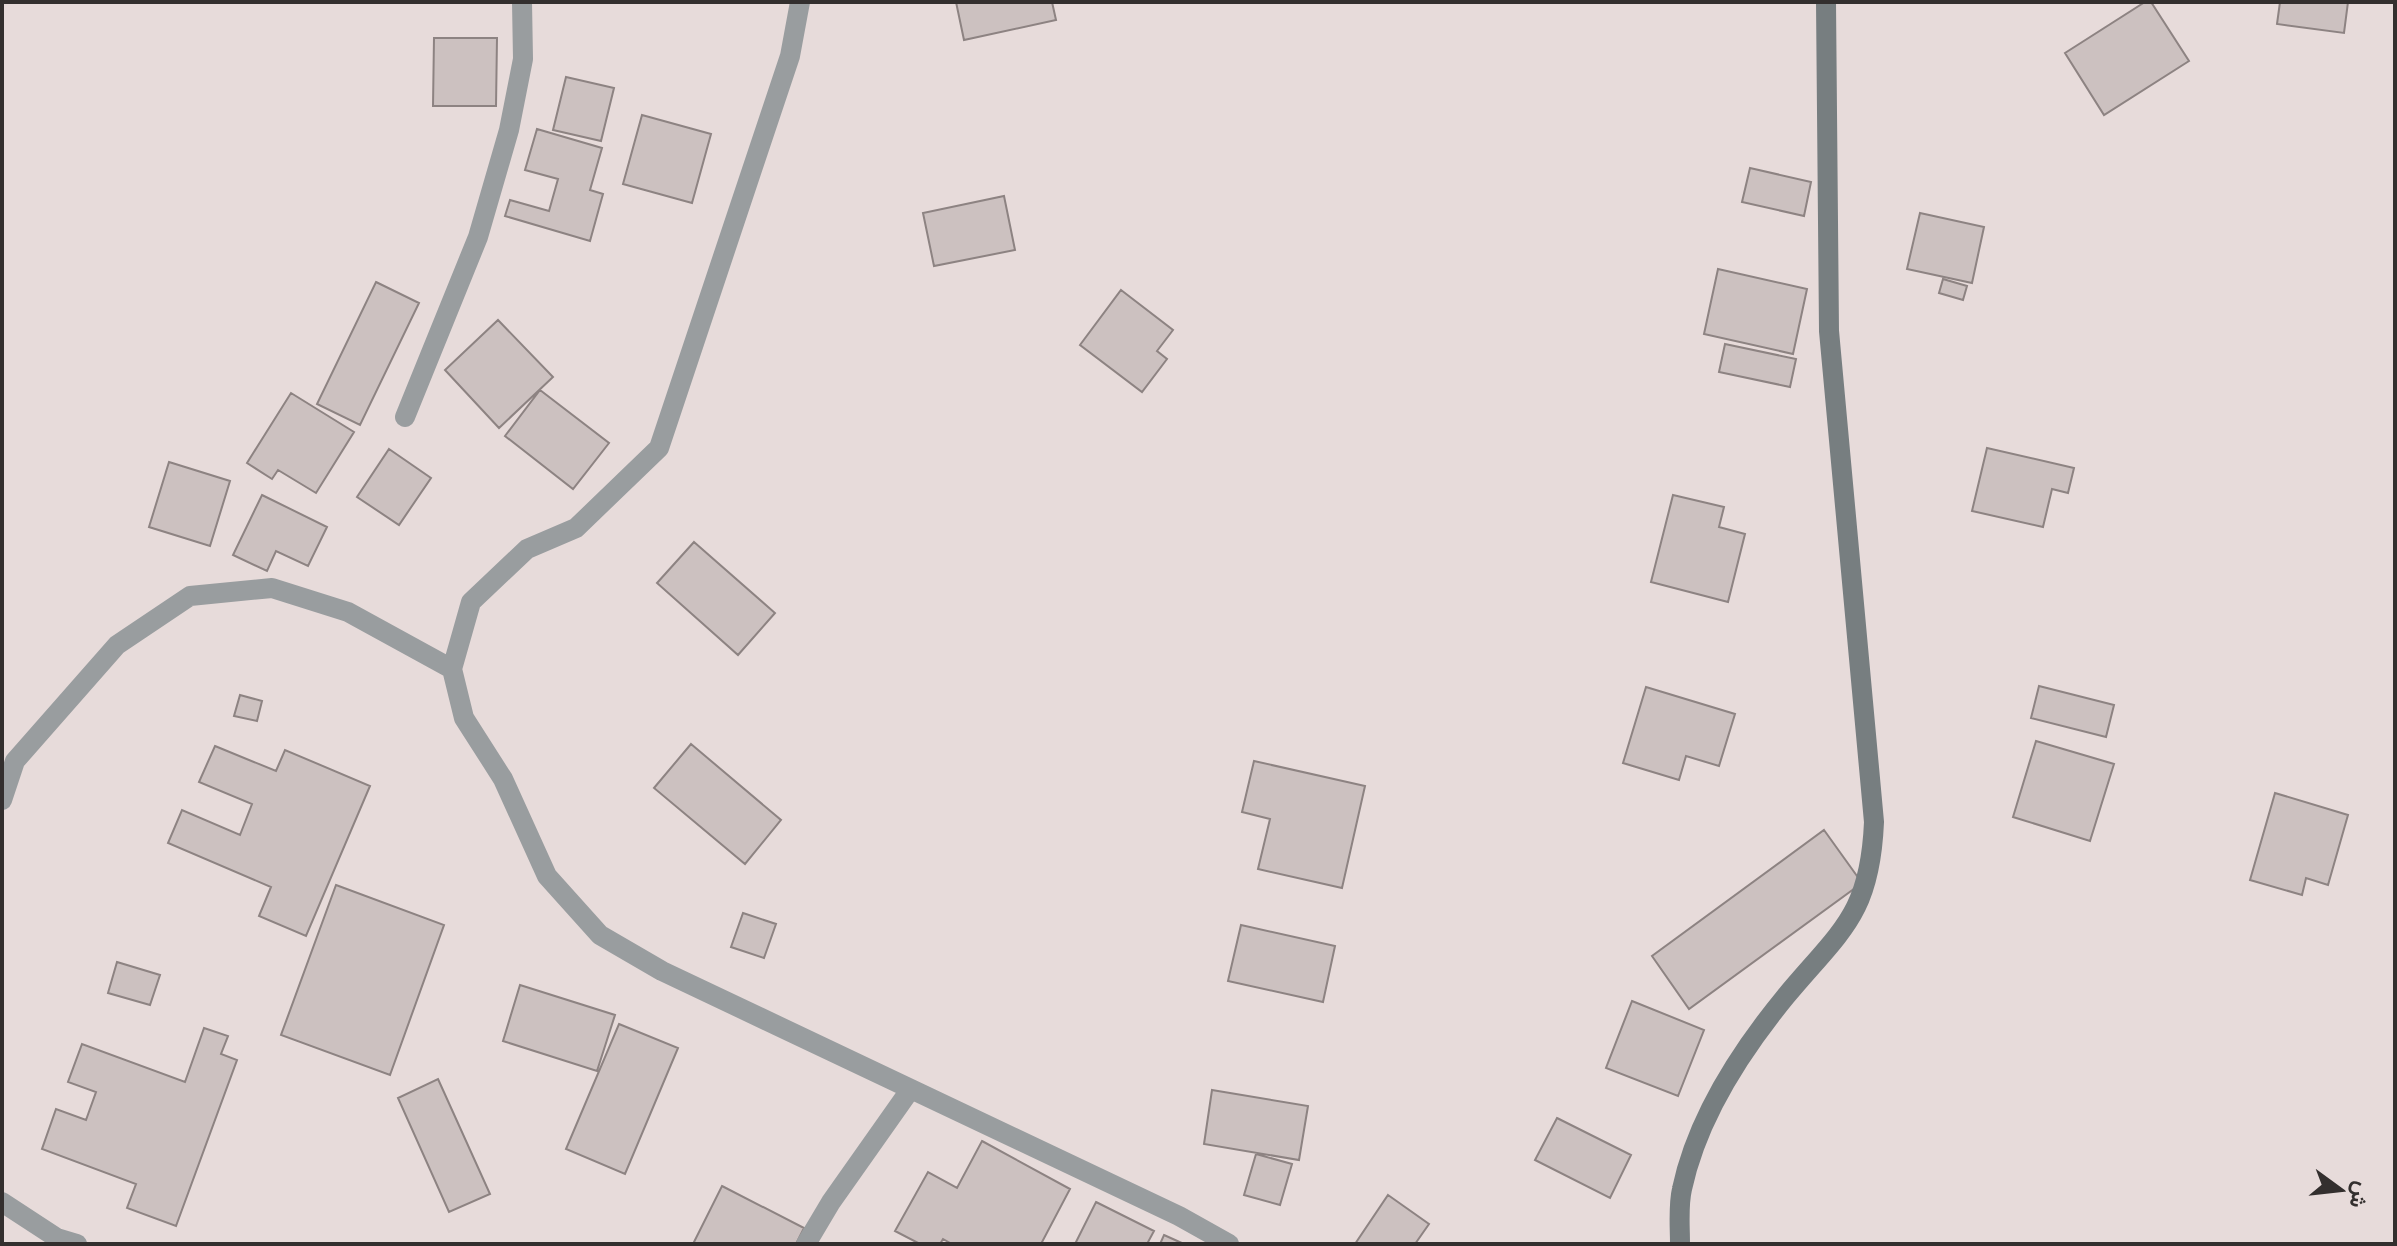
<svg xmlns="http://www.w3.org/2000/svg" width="2397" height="1246" viewBox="0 0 2397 1246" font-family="'Noto Sans',Vazirmatn,sans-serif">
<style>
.building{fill:#ccc1c0;stroke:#8d8382;stroke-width:2}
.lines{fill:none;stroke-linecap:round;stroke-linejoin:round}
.street{stroke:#999d9f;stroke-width:20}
.secondary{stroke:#777e80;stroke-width:20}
</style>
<rect width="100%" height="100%" fill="#e7dbda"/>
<path class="building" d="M956,2H1052L1056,20L964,40Z
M2145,2H2151L2189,61L2104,115L2065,53Z
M2280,2H2348L2344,33L2277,24Z
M434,38H497L496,106H433Z
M566,77L614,88L601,141L553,130Z
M642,115L711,134L692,203L623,184Z
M537,129L602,148L590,190L603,194L590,241L505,216L510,200L549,211L558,179L525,170Z
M1750,168L1811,182L1804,216L1742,202Z
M1004,196L1015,250L934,266L923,213Z
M1920,213L1984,227L1972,283L1907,269Z
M1718,269L1807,289L1793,354L1704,334Z
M1943,279L1967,286L1963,300L1939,293Z
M376,282L419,303L360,425L317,404Z
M1121,290L1173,330L1157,351L1167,359L1142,392L1080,345Z
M498,320L553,377L499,428L445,370Z
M1725,344L1796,359L1790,387L1719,372Z
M540,390L609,443L573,489L505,436Z
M291,393L354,432L316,493L278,470L272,479L247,463Z
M1987,448L2074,468L2068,493L2052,489L2043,527L1972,511Z
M389,449L431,478L399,525L357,497Z
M169,462L230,481L210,546L149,527Z
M262,495L327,527L308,566L276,551L267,571L233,555Z
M1673,495L1724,507L1719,527L1745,534L1728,602L1651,582Z
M694,542L775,613L738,655L657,583Z
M2039,686L2114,705L2106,737L2031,718Z
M1646,687L1735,714L1719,766L1686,756L1679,780L1623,763Z
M240,695L262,701L257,721L234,716Z
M2036,741L2114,764L2090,841L2013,817Z
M691,744L781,820L745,864L654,788Z
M215,746L276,771L285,750L370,786L306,936L259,916L271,887L168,843L182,810L240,835L252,804L199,782Z
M1254,761L1365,786L1342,888L1258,869L1270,819L1242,812Z
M2275,793L2348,815L2328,885L2306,878L2302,895L2250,880Z
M1824,830L1862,883L1689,1009L1652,956Z
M336,885L444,925L390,1075L281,1035Z
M743,913L776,924L764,958L731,947Z
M1241,925L1335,946L1323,1002L1228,981Z
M117,962L160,975L150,1005L108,993Z
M520,985L615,1015L597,1071L503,1041Z
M1632,1001L1704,1030L1678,1096L1606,1068Z
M619,1024L678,1048L625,1174L566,1149Z
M204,1028L228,1036L221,1054L237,1060L176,1226L127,1208L136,1184L42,1149L56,1109L86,1120L96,1092L68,1082L82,1044L185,1082Z
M438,1079L490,1194L449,1212L398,1098Z
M1212,1090L1308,1106L1299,1160L1204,1144Z
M1557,1118L1631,1155L1610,1198L1535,1160Z
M982,1141L1070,1189L1041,1244H952L943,1239L940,1244H920L895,1231L928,1172L957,1188Z
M1256,1154L1292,1164L1280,1205L1244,1195Z
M722,1186L804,1228L796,1244H693Z
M1388,1195L1429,1224L1415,1244H1355Z
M1096,1202L1154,1231L1147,1244H1075Z
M1164,1235L1184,1244H1160Z"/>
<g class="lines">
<path class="street" d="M800,2L790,56L659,448L576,528L527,549L471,602L452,669L464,718L503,779L547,876L600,935L662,971L1179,1216L1229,1244
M405,417L478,237L509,130L523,59L522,2
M2,800L15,761L117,645L190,596L272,588L348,612L452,669
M2,1202L57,1238L77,1244
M806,1244L831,1202L910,1090"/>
<path class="secondary" d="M1680,1244C1680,1226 1678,1206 1682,1189C1697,1118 1740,1052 1786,996C1841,930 1870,915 1874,822L1829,331L1826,2"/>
</g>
<rect width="2397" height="1246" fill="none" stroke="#332f2e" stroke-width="8"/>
<g transform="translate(2341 1190) rotate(105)" stroke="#e7dbda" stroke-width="6" paint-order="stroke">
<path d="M0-6L14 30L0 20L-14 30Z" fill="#332f2e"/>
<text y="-12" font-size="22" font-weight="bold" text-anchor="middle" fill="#332f2e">ش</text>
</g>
</svg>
